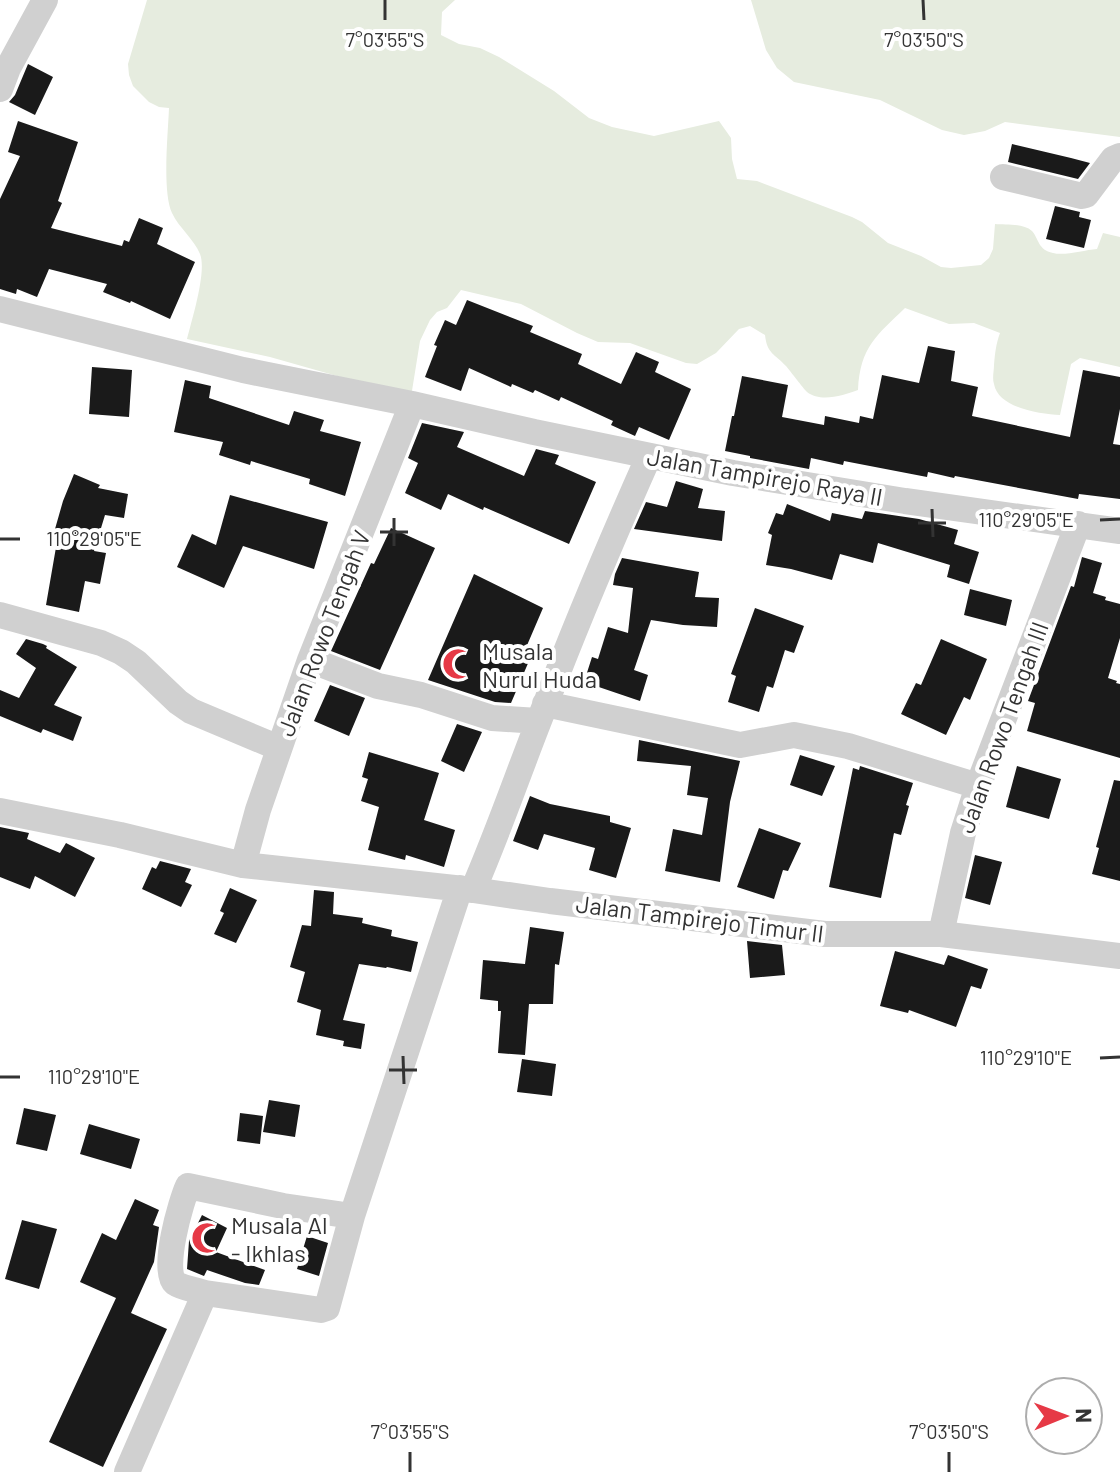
<svg xmlns="http://www.w3.org/2000/svg" width="1120" height="1472" viewBox="0 0 1120 1472" font-family="Barlow,sans-serif">
<style>
.green{fill:#e6ecdf}
.building{fill:#1a1a1a}
.lines{fill:none;stroke-linecap:round;stroke-linejoin:round}
.minor{stroke:#d0d0d0;stroke-width:26}
.ticks{fill:none;stroke:#333;stroke-width:3}
.labels{text-anchor:middle;dominant-baseline:central;stroke-width:8;stroke-linejoin:round;paint-order:stroke}
.street-label{font-size:24px;fill:#333;stroke:#fff}
.poi-label{font-size:24px;fill:#333;stroke:#fff;text-anchor:start}
.ticks-label{font-size:20px;text-anchor:middle;fill:#333;stroke:#fff;stroke-width:8;stroke-linejoin:round;paint-order:stroke}
</style>
<rect width="100%" height="100%" fill="#fff"/>
<path class="green" d="M147,0H455L442,12L441,35L459,44L480,48L499,57L554,91L589,118L612,127L654,136L719,121L731,138L732,159L737,179L757,181L852,217L862,222L888,243L921,256L941,267L951,268L981,265L989,258L993,249L995,224C1005,225 1023,223 1032,231C1039,239 1038,250 1053,253C1065,256 1084,250 1097,249L1103,233L1120,237V367L1080,358L1071,364L1060,415C1040,414 998,408 994,384C992,378 994,371 994,365C995,353 996,344 1000,333L974,323L949,324L905,308C877,335 860,347 858,390C844,395 821,403 807,392C803,388 791,372 786,366C775,354 767,354 765,335L750,326L739,329L716,353L697,364L686,363L630,343L598,342L577,333L521,304L461,290L447,308L437,312L430,320L420,341L411,397L270,357L187,339C192,319 207,271 200,254C194,239 179,228 172,213C162,191 168,134 169,108L159,107L149,102L133,86L129,75L128,64Z
M751,0H1120V137L1005,122L985,131L964,135L942,130L880,100L794,82L777,68L766,50Z"/>
<path class="building" d="M28,64L53,77L35,115L9,102L15,95Z
M18,121L78,142L58,201L62,203L51,228L122,246L124,240L129,242L139,218L163,228L157,244L195,262L170,319L131,301L130,303L103,292L107,284L49,269L37,297L17,289L16,294L0,289V199L20,156L8,152Z
M1012,144L1071,158L1090,163L1078,179L1008,162Z
M1055,206L1080,212L1079,217L1091,220L1084,248L1046,239Z
M467,300L533,326L530,332L582,354L578,364L621,384L636,352L659,362L655,372L691,389L669,440L639,427L635,436L611,425L613,421L561,397L559,401L535,390L533,393L512,384L511,387L469,368L461,391L425,377L437,346L434,345L445,320L456,325Z
M928,346L955,351L951,381L978,387L972,416L1070,437L1083,370L1120,377V409L1113,444L1120,445V499L1079,494L1078,499L955,476L954,478L928,472L927,477L844,461L843,465L811,458L809,469L750,458V456L725,451L732,416H734L742,376L788,385L782,417L824,425L825,416L859,423L860,416L873,419L882,375L919,383Z
M92,367L132,370L129,417L89,414Z
M185,380L211,386L209,398L289,425L294,411L324,420L320,431L361,442L345,496L309,484L310,479L251,461L250,465L219,455L223,442L174,432Z
M422,423L464,432L457,447L524,476L536,449L559,455L555,464L596,482L569,544L484,507L483,510L448,494L441,510L405,493L418,463L408,458Z
M74,474L100,485L98,488L128,494L124,518L105,515L94,551L106,553L100,584L85,581L79,612L46,605L59,530L55,529L63,501Z
M676,481L703,489L698,508L725,511L722,541L634,529L646,502L667,507Z
M230,495L328,522L314,569L243,546L224,588L177,567L192,534L216,545Z
M787,504L830,521L832,513L862,519L865,511L919,519L958,530L954,544L979,552L969,584L947,577L950,565L878,543L873,563L840,554L832,580L791,569L766,565L772,535L768,533L776,513L783,515Z
M391,528L435,548L380,670L331,651L371,563L374,564Z
M1082,557L1102,563L1093,593L1106,597L1105,600L1120,604V638L1108,678L1117,681L1116,683L1120,684V758L1027,731L1035,703L1028,701L1071,586L1074,587Z
M622,558L699,572L695,597L719,598L717,627L683,625L651,620L634,670L648,675L640,701L584,682L592,657L598,659L608,627L628,633L633,588L613,585L615,574Z
M474,574L543,608L522,657L529,661L511,703L495,702L428,680Z
M970,589L1012,600L1006,626L964,615Z
M755,608L804,626L794,653L785,650L773,688L767,686L759,712L728,702L736,676L731,674Z
M26,639L43,644L47,646L46,648L77,667L54,705L82,717L73,741L43,729L41,733L0,716V690L19,698L36,668L16,654Z
M941,639L987,659L970,700L964,697L946,735L901,714L916,683L921,685Z
M330,685L365,698L349,736L314,721Z
M457,724L482,732L464,772L441,761Z
M639,740L740,761L730,802L720,882L665,871L673,829L702,835L708,798L687,795L691,766L637,761Z
M369,752L439,773L424,820L455,830L444,867L406,855L405,860L368,850L379,807L361,801L368,779L362,777Z
M800,755L835,766L822,796L790,785Z
M860,766L913,783L906,805L909,806L901,835L894,833L881,898L829,887L853,768L859,770Z
M1017,766L1061,779L1049,819L1006,807Z
M1114,780L1120,781V881L1092,874L1099,848L1096,847Z
M530,796L550,804L610,816V822L631,828L616,878L589,870L595,848L544,834L538,850L513,841Z
M0,827L29,833L27,839L60,853L66,843L95,858L75,897L35,876L30,889L0,877Z
M759,828L801,843L788,871L783,870L774,899L737,887Z
M975,855L1002,862L990,905L965,898Z
M160,861L191,869L185,882L192,885L181,907L142,889L152,867L156,869Z
M230,888L257,900L236,943L214,934L224,913L220,911Z
M314,890L334,892L333,914L363,918L362,923L392,930L391,936L418,942L411,972L387,967L386,968L359,964L343,1020L365,1024L361,1049L343,1046L344,1041L316,1035L321,1010L297,1002L305,972L290,967L302,925L311,926Z
M530,927L564,932L559,965L555,964L553,1004H529L525,1055L498,1053L501,1011H498V1001L480,999L483,960L525,964Z
M747,941L782,945L785,975L750,978Z
M895,951L944,965L948,955L988,969L981,989L971,986L956,1027L909,1010L908,1013L880,1006Z
M522,1059L556,1064L552,1096L517,1092Z
M269,1100L300,1105L295,1137L263,1132Z
M24,1108L56,1115L47,1151L16,1144Z
M240,1113L263,1116L260,1144L237,1141Z
M89,1124L140,1139L131,1169L80,1154Z
M135,1199L159,1210L153,1225L159,1227L154,1262L131,1313L167,1329L103,1467L49,1442L116,1298L80,1282L102,1233L116,1240Z
M202,1215L227,1228L216,1252L265,1270L259,1285L245,1283L207,1270L204,1276L187,1269L189,1241Z
M22,1220L57,1229L39,1289L5,1279Z
M307,1236L328,1243L319,1276L297,1269Z"/>
<g class="lines">
<path class="minor" d="M0,89L8,68L45,0
M1003,177L1082,196L1086,195L1113,159L1120,156
M0,309L243,370L412,404L534,432L733,473L905,501L1120,531
M0,615L101,643L121,652L136,662L178,702L191,711L279,748
M310,660L378,686L421,695L492,718L538,721
M545,704L740,745L794,735L848,746L978,786
M0,811L120,835L243,865L473,890L550,901L825,934H941L1120,956
M243,865L258,810L310,660L412,404
M473,890C500,828 521,765 546,703C578,619 613,537 649,456
M941,934L963,833L978,786L1078,524
M205,1293C197,1290 182,1288 175,1283C161,1271 181,1201 188,1186L283,1206L352,1216
M127,1472L205,1293L321,1310L327,1308L352,1216L460,888"/>
</g>
<path class="ticks" d="M385,0V20M923,0L924,20M932,509L933,537M394,518V546M1100,520L1120,519M918,523H946M380,532H408M0,539H20M403,1056L404,1084M1100,1058L1120,1057M389,1070H417M0,1077H20M410,1452V1472M949,1452V1472"/>
<defs>
<symbol id="mosque-bare" viewBox="-9 -9 18 18"><path d="M3.5-4.9A6 6 0 1 0 3.5 4.9A5 5 0 1 1 3.5-4.9Z" fill="#e63946" stroke="#fff" stroke-width="2.5" paint-order="stroke"/></symbol>
</defs>
<g fill-rule="evenodd">
<use href="#mosque-bare" x="436" y="642" width="44" height="44"/>
<use href="#mosque-bare" x="185" y="1216" width="44" height="44"/>
</g>
<g class="labels">
<g class="street-label">
<text transform="translate(765 476) rotate(10)">Jalan Tampirejo Raya II</text>
<text transform="translate(323 633) rotate(-69)">Jalan Rowo Tengah V</text>
<text transform="translate(1002 727) rotate(-70)">Jalan Rowo Tengah III</text>
<text transform="translate(700 918) rotate(7)">Jalan Tampirejo Timur II</text>
</g>
<g class="poi-label">
<text x="482" y="650">Musala<tspan x="482" dy="28">Nurul Huda</tspan></text>
<text x="231" y="1224">Musala Al<tspan x="231" dy="28">- Ikhlas</tspan></text>
</g>
</g>
<g class="ticks-label">
<text x="385" y="47">7°03'55"S</text>
<text x="924" y="47">7°03'50"S</text>
<text x="1026" y="527">110°29'05"E</text>
<text x="94" y="546">110°29'05"E</text>
<text x="1026" y="1065">110°29'10"E</text>
<text x="94" y="1084">110°29'10"E</text>
<text x="410" y="1439">7°03'55"S</text>
<text x="949" y="1439">7°03'50"S</text>
</g>
<g transform="translate(1064 1416) rotate(89)"><circle r="38" fill="#ffffff" stroke="#adadad" stroke-width="2"/>
<path d="M0-6L14 30L0 20L-14 30Z" fill="#e63946"/>
<text y="-12" font-size="22" font-weight="bold" text-anchor="middle" fill="#333333">N</text>
</g>
</svg>
